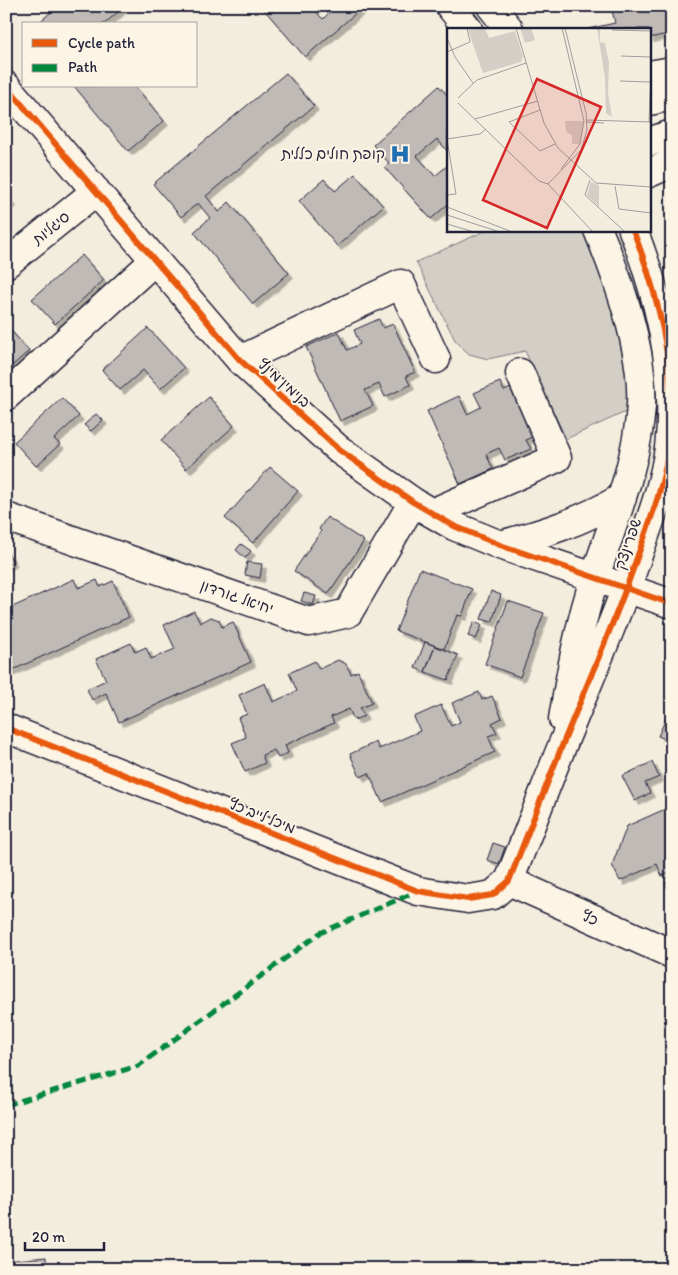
<svg xmlns="http://www.w3.org/2000/svg" width="678" height="1275" viewBox="0 0 678 1275" font-family="Itim,'Playpen Sans Hebrew',sans-serif">
<style>
.green{fill:#d4cfc6;stroke:#7b7880}
.building{fill:#bfbab6;stroke:#22223b;filter:url(#shadow)}
.lines{fill:none;stroke-linecap:round;stroke-linejoin:round}
.minor-casing{stroke:#22223b;stroke-width:31}
.minor{stroke:#fcf5e5;stroke-width:28}
.quiet{stroke:#00873e;stroke-width:5;stroke-dasharray:10 5;stroke-linecap:butt}
.cycleway-casing{stroke:#fcf5e5;stroke-width:9}
.cycleway{stroke:#e8590c;stroke-width:6}
.labels{text-anchor:middle;dominant-baseline:central;stroke-width:4;stroke-linejoin:round;paint-order:stroke}
.poi-label{font-size:15px;fill:#22223b;stroke:#fcf5e5;text-anchor:end}
.street-label{font-size:15px;fill:#22223b;stroke:#fcf5e5}
.inset-road{fill:none;stroke:#9f9c9d;stroke-width:1}
.view{fill:#d62828;fill-opacity:0.15;stroke:#d62828;stroke-width:2.5}
.inset-edge{fill:none;stroke:#22223b;stroke-width:2.5}
</style>
<defs>
<filter id="shadow"><feDropShadow dx="4.5" dy="4.5" stdDeviation="0" flood-color="#0004"/></filter>
</defs>
<rect width="100%" height="100%" fill="#f3edde"/>
<filter id="ink" filterUnits="userSpaceOnUse"><feTurbulence type="fractalNoise" baseFrequency=".02" numOctaves="2"/><feDisplacementMap in="SourceGraphic" scale="10" xChannelSelector="R" yChannelSelector="G"/><feConvolveMatrix kernelMatrix="1 2 1 2 8 2 1 2 1" color-interpolation-filters="sRGB"/></filter>
<g filter="url(#ink)">
<path class="green" d="M487,230H598L641,405L566,439L525,351L488,359L469,354L455,340L416,262Z"/>
<path class="building" d="M58,6H125L104,24H37Z
M261,6H318L314,10L323,19L336,6H364L305,57Z
M611,6H672V33L649,38V29H588L615,23Z
M286,73L314,106L206,196L219,212L229,202L289,273L253,304L194,232L210,218L198,203L181,217L153,184Z
M74,86H135L164,121L128,151Z
M439,86L448,96V152L437,139L417,156L435,176L448,165V204L431,219L385,168L389,163L373,145Z
M355,174L383,206L337,246L299,201L324,179L335,191Z
M6,195L12,202L6,207Z
M82,255L104,280L55,324L32,299Z
M379,319L383,328L393,324L415,372L406,376L410,385L385,397L379,384L365,390L373,406L340,421L306,347L339,332L347,350L360,344L354,330Z
M6,325L29,351L6,371Z
M148,328L184,368L160,389L143,370L120,390L102,370Z
M500,382L504,391L513,387L535,435L526,440L531,449L505,460L499,448L486,454L493,469L460,484L427,411L459,396L467,414L481,407L474,393Z
M209,397L234,426L186,469L161,440Z
M62,398L79,416L54,439L60,444L36,466L14,442Z
M96,414L103,420L91,431L84,425Z
M270,467L298,491L253,543L225,518Z
M327,517L364,541L328,594L294,571L321,531L319,529Z
M241,544L251,551L245,558L236,550Z
M7,551L13,562L6,566V552Z
M247,562L262,564L260,578L245,575Z
M420,569L472,589L462,616L457,615L444,649L396,631Z
M74,579L78,588L97,580L100,587L113,581L129,617L6,673V610Z
M491,591L501,595L492,622L481,619Z
M304,593L316,596L313,605L301,601Z
M508,601L544,613L520,677L485,664Z
M194,611L200,623L211,617L219,620L222,627L233,622L251,662L119,722L106,693L92,700L87,689L106,680L96,659L131,643L135,652L146,647L151,659L175,649L164,625Z
M474,622L482,625L476,639L468,636Z
M425,642L435,646L425,672L415,668Z
M435,646L458,655L448,680L425,672Z
M338,660L346,664L351,674L358,671L372,703L360,708L364,716L354,720L349,709L331,717L334,723L285,745L288,753L278,758L274,750L262,755L265,763L245,772L232,743L246,737L238,718L247,714L239,695L265,683L273,702L297,691L289,673L315,661L319,669Z
M479,692L482,700L492,696L502,718L492,723L497,733L488,736L495,752L382,802L369,773L360,777L350,754L376,742L379,749L420,731L414,717L441,705L451,726L460,722L452,703Z
M672,705V742L658,736Z
M652,762L659,777L645,783L650,793L635,801L622,776Z
M672,806V871L662,876L657,864L620,881L612,865L627,826Z
M493,843L505,847L499,864L487,860Z
M672,880V898L665,883Z
M46,1257L47,1269H6V1261Z"/>
<g class="lines">
<defs>
<path id="minor" d="M450,6L468,29
M491,6L509,29
M649,75L672,71
M6,86L240,360L338,449L413,502L454,526L500,545L672,604
M649,101L672,96
M649,142L672,134
M649,173L672,163
M6,264L96,191
M240,360L401,284L436,359
M6,396L155,260
M432,513L557,458L520,373
M6,517L309,622L348,613L413,502
M500,545C546,533 582,521 622,498
M563,719C571,671 580,621 596,574C614,519 637,465 641,406C644,350 619,281 598,230
M6,728L418,891L468,899L493,895L509,881C525,841 540,801 556,761C581,698 609,636 632,572C646,531 663,491 669,448C678,374 660,299 633,230
M509,881L672,954"/>
</defs>
<use href="#minor" class="minor-casing"/>
<use href="#minor" class="minor"/>
<path class="quiet" d="M6,1105L138,1066L320,933L418,891"/>
<defs>
<path id="cycleway" d="M6,86L240,360L338,449L413,502L454,526L500,545L672,604
M6,728L418,891L468,899L493,895L509,881C525,841 540,801 556,761C581,698 609,636 632,572C646,531 663,491 669,448C678,374 660,299 633,230"/>
</defs>
<use href="#cycleway" class="cycleway-casing"/>
<use href="#cycleway" class="cycleway"/>
</g>
</g>
<defs>
<symbol id="hospital-bare" viewBox="-9 -9 18 18"><path d="M-5-5h3v3.5h4V-5h3V5h-3V1.5h-4V5h-3Z" fill="#1f6fb2" stroke="#fcf5e5" stroke-width="2.5" paint-order="stroke"/></symbol>
</defs>
<g fill-rule="evenodd">
<use href="#hospital-bare" x="386" y="140" width="28" height="28"/>
</g>
<g class="labels">
<g class="poi-label">
<text x="385" y="154">קופת חולים כללית</text>
</g>
<g class="street-label">
<text transform="translate(51 228) rotate(-39)">סיגליות</text>
<text transform="translate(284 383) rotate(42)">בנימין מינץ</text>
<text transform="translate(628 544) rotate(-71)">שפרינצק</text>
<text transform="translate(237 597) rotate(19)">יחיאל גורדון</text>
<text transform="translate(262 816) rotate(22)">מיכל לייב כץ</text>
<text transform="translate(590 918) rotate(24)">כץ</text>
</g>
</g>
<g transform="translate(447 28)">
<rect width="204" height="204" fill="#f3edde"/>
<path d="M38,0L42,10L68,3L76,28L74,34L36,45L21,2ZM73,0H84L88,12L78,15ZM150,0H153V14L158,15L162,35L161,65L165,89L159,85L158,50ZM118,93H137L133,116H125V107L119,104ZM144,154L152,157V179L140,167Z" fill="#d4cfc6"/>
<path class="inset-road" d="M69,0L97,95L111,120L149,155L204,159M165,2L204,3M0,10L8,29L26,55M0,24L23,14L20,0M174,28L204,29M173,53L203,54M11,70L30,52L79,35M11,75L92,153L101,156M93,82L62,94L93,123L108,116M28,91L91,73M139,92L204,94M139,94L157,95M202,94L204,44M0,111L9,166L0,167M0,111L33,106L39,101M114,141L133,116L137,93L115,0M143,152L138,167L177,203M101,156L134,122L140,102L139,85L118,0M101,156L145,203M168,158L172,181L204,185M0,179L63,203M0,187L50,203M0,196L24,203"/>
<path class="view" d="M90,51L154,79L100,200L36,172Z"/>
<rect width="204" height="204" class="inset-edge"/>
</g>
<rect width="678" height="1275" fill="none" stroke="#fcf5e5" stroke-width="25"/>
<rect x="12" y="12" width="653" height="1250" fill="none" stroke="#22223b" stroke-width="2" filter="url(#ink)"/>
<rect x="22" y="22" width="175" height="65" fill="#fcf5e5" stroke="#a5a1a1"/>
<rect x="32" y="39" width="25" height="8" fill="#e8590c" stroke="#a5a1a1"/>
<text x="68" y="48" font-size="15" fill="#22223b">Cycle path</text>
<rect x="32" y="64" width="25" height="8" fill="#00873e" stroke="#a5a1a1"/>
<text x="68" y="72" font-size="15" fill="#22223b">Path</text>
<path d="M25 1242v8h79v-8" fill="none" stroke="#22223b" stroke-width="2.5"/>
<text x="32" y="1242" font-size="15" fill="#22223b" stroke="#fcf5e5" stroke-width="4" paint-order="stroke">20 m</text>
</svg>
